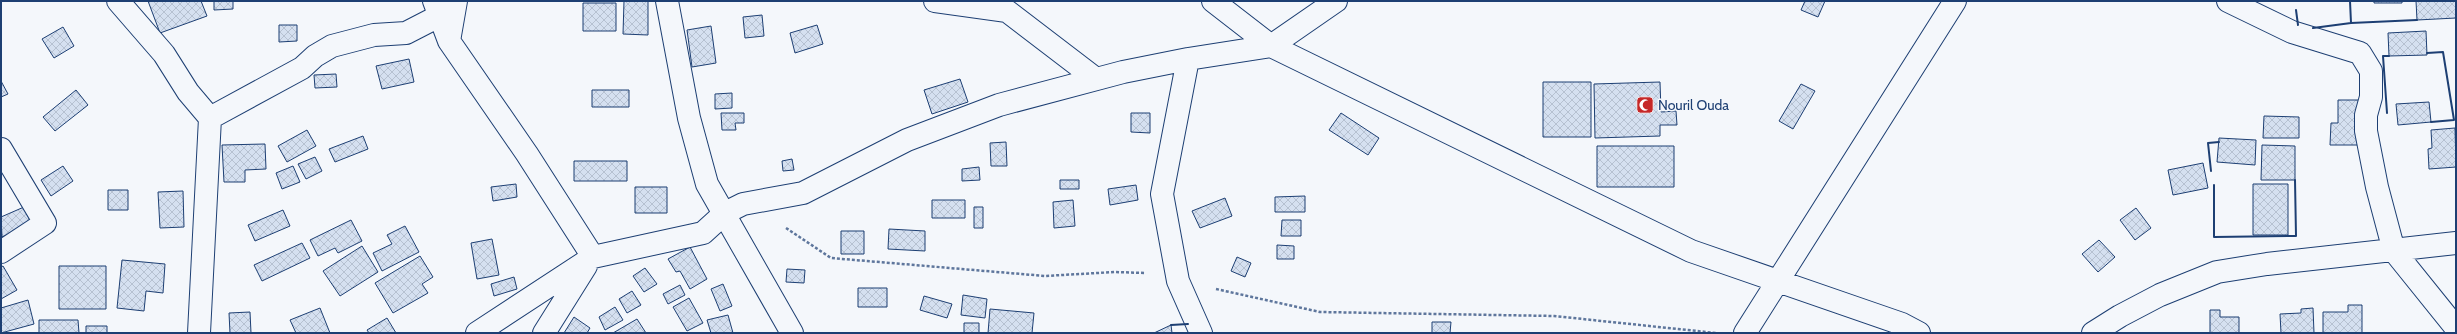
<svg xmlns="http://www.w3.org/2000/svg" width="2457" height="334" viewBox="0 0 2457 334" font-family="Cabin,sans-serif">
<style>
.building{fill:url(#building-cross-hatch);stroke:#1d3f73}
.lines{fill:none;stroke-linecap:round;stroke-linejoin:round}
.minor-casing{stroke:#1d3f73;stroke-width:24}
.path{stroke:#5e769c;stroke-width:2.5;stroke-dasharray:3 2;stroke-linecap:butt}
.minor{stroke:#f4f7fb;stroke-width:22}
.wall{stroke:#1d3f73;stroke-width:2}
.labels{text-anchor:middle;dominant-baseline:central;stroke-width:3;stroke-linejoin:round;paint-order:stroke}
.poi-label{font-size:14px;fill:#1d3f73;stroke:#f4f7fb;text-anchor:start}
</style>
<defs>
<pattern id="building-cross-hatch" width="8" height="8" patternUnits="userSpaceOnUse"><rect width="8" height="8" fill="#d5e0f0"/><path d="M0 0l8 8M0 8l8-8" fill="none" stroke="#b6c1d1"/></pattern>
</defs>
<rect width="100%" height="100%" fill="#f4f7fb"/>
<path class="building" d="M148,1H201L207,16L160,33Z
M214,1H233V9L214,10Z
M624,1H648V35L623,34Z
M1805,1H1825L1818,17L1801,10Z
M2374,1H2402V3H2374Z
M2416,1H2456V18L2417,20Z
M583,3H616V31H583Z
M762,15L764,36L745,38L743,17Z
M279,25H297V41L279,42Z
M817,25L823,44L795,53L790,33Z
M711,26L716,63L692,67L687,30Z
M63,27L74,46L54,58L42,39Z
M2426,31L2427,55L2389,56L2388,33Z
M409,59L414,82L382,89L376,66Z
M336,74L337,87L315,88L314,75Z
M960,79L968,102L932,114L924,90Z
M1,81L8,94L1,97Z
M1543,82H1591V137H1543Z
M1660,82L1661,112L1676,111L1677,125H1660V136L1595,138L1594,84Z
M1801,84L1815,91L1793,129L1779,121Z
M76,90L88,105L55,131L43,117Z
M592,90H629V107H592Z
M732,93V108L715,109V94Z
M2338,100H2359L2358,145H2330L2331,123H2338Z
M2429,102L2431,122L2398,125L2396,104Z
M721,113H744V123H735L736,130H722Z
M1131,113H1150V133L1131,132Z
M1341,113L1379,138L1368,155L1329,130Z
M2264,116L2299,117V138H2263Z
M2455,128L2456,167L2429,169L2428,149L2432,148L2431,130Z
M307,130L316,146L287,162L278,146Z
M363,136L368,149L335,162L329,149Z
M2219,138L2256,140L2255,165L2217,162Z
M1006,142L1007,166H991L990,143Z
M265,144L266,169L245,170V182H224L222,145Z
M2262,145L2295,146V180H2261Z
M1597,146H1674V187H1597Z
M315,157L322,171L306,179L298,164Z
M792,159L794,170L783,171L782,161Z
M574,161H627V181H574Z
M2203,163L2208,188L2173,195L2168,170Z
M63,166L73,181L51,196L41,180Z
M293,166L300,182L282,189L276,173Z
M979,167L980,180L962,181V169Z
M1060,180H1079V189H1060Z
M516,184L517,197L493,201L491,187Z
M2253,184H2288V235H2253Z
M1136,185L1138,200L1110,205L1108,189Z
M635,187H667V213H635Z
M108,190H128V210H108Z
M183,191L184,227L160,228L158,192Z
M1305,196V212H1275V197Z
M1225,198L1232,216L1200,228L1192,211Z
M932,200H965V218H932Z
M1073,200L1075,226L1054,228L1053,202Z
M24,207L32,225L2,237L1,217Z
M974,207H983V228H974Z
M2136,208L2151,228L2135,240L2120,220Z
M283,210L290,226L255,241L248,225Z
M351,220L362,241L338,253L335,248L318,256L310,240Z
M1282,220H1301V236H1281Z
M405,226L419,252L382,271L373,253L392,244L387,235Z
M889,229L925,231V251L888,249Z
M841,231H864V254H841Z
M492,239L499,275L477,279L471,243Z
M2099,240L2115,257L2098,272L2082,254Z
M302,243L310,258L262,281L254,265Z
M1277,245L1294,246V259H1277Z
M362,246L378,272L340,296L323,271Z
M690,247L707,279L690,289L680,271L676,272L668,259Z
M420,256L433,277L422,284L428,293L393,313L375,283Z
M1237,257L1251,263L1245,277L1231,271Z
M122,260L165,264L163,293L146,291L144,311L117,308Z
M3,266L17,290L1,299V267Z
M59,266H106V309H59Z
M645,268L657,284L644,292L633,276Z
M787,269L805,270L804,283L786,282Z
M514,277L517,289L494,296L491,284Z
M723,284L732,306L720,311L711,289Z
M680,285L685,295L668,304L663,294Z
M858,288H887V307H858Z
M632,291L641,305L627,313L619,299Z
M963,295L987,299L985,318L961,315Z
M924,296L952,304L947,318L920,310Z
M689,298L703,323L687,331L673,307Z
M28,300L34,324L1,333V308Z
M2348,305H2362V333H2323V312H2348Z
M615,307L623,320L605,330L599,317Z
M320,308L330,333H296L290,320Z
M2313,308L2314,333H2281L2280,314L2301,313V309Z
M990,309L1034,313L1032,333H988Z
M2210,310H2220V317H2239V333H2210Z
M250,312L251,333H230L229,313Z
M728,315L733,333H711L707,320Z
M574,317L590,328L587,333H564Z
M387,318L396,333H369L367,330Z
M637,319L646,333H613Z
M39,320H78L79,333H39Z
M1432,322H1451L1450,333H1432Z
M964,323H979V333H964Z
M1171,325L1172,333H1154Z
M86,326H107V333H86Z"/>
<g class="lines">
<defs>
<path id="minor" d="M118,1L164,54L188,92L210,118
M434,1L449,41L527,154L593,257L703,233L725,213L743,204L803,193L907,140L999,105L1123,72L1188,59L1271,46L1336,1
M667,1L689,118L707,184L792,333
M935,1L1007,11L1096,79
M1213,1L1271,46L1691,251L1902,324L1919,333
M2228,1L2292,32L2360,53L2371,71V97L2366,115V131L2377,187L2394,251L2456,328
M449,41L456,1
M1188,59L1162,194L1178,281L1201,333
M1,149L45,223L1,252
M199,333L210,118L302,68L315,56L332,46L374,35L406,33L439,16
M477,333L593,257
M544,333L586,266
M1745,333L1955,1
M2093,333L2120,316L2160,295L2217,272L2267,264L2456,243"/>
</defs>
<use href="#minor" class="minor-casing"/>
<path class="path" d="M786,228L831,258L1045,276L1115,272L1145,273
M1216,289L1320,312L1554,316L1716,333"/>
<use href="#minor" class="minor"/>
<path class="wall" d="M2296,10L2298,25
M2351,23L2417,20
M2313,28L2351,23L2350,1
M2427,53L2443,52L2454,120L2431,122
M2387,113L2383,56H2389
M2211,171L2208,143L2219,142
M2214,185V237L2296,236L2295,180
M1171,325L1188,324"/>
</g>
<defs>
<symbol id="mosque-square" viewBox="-11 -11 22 22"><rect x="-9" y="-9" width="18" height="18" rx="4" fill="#c62828" stroke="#f4f7fb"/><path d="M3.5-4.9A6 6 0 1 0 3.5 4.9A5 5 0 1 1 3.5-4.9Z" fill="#fff"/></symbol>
</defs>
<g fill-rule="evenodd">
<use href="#mosque-square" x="1635" y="95" width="20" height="20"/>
</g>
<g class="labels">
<g class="poi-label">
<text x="1658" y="105">Nouril Ouda</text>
</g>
</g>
<rect width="2457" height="334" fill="none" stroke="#1d3f73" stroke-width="4"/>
</svg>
